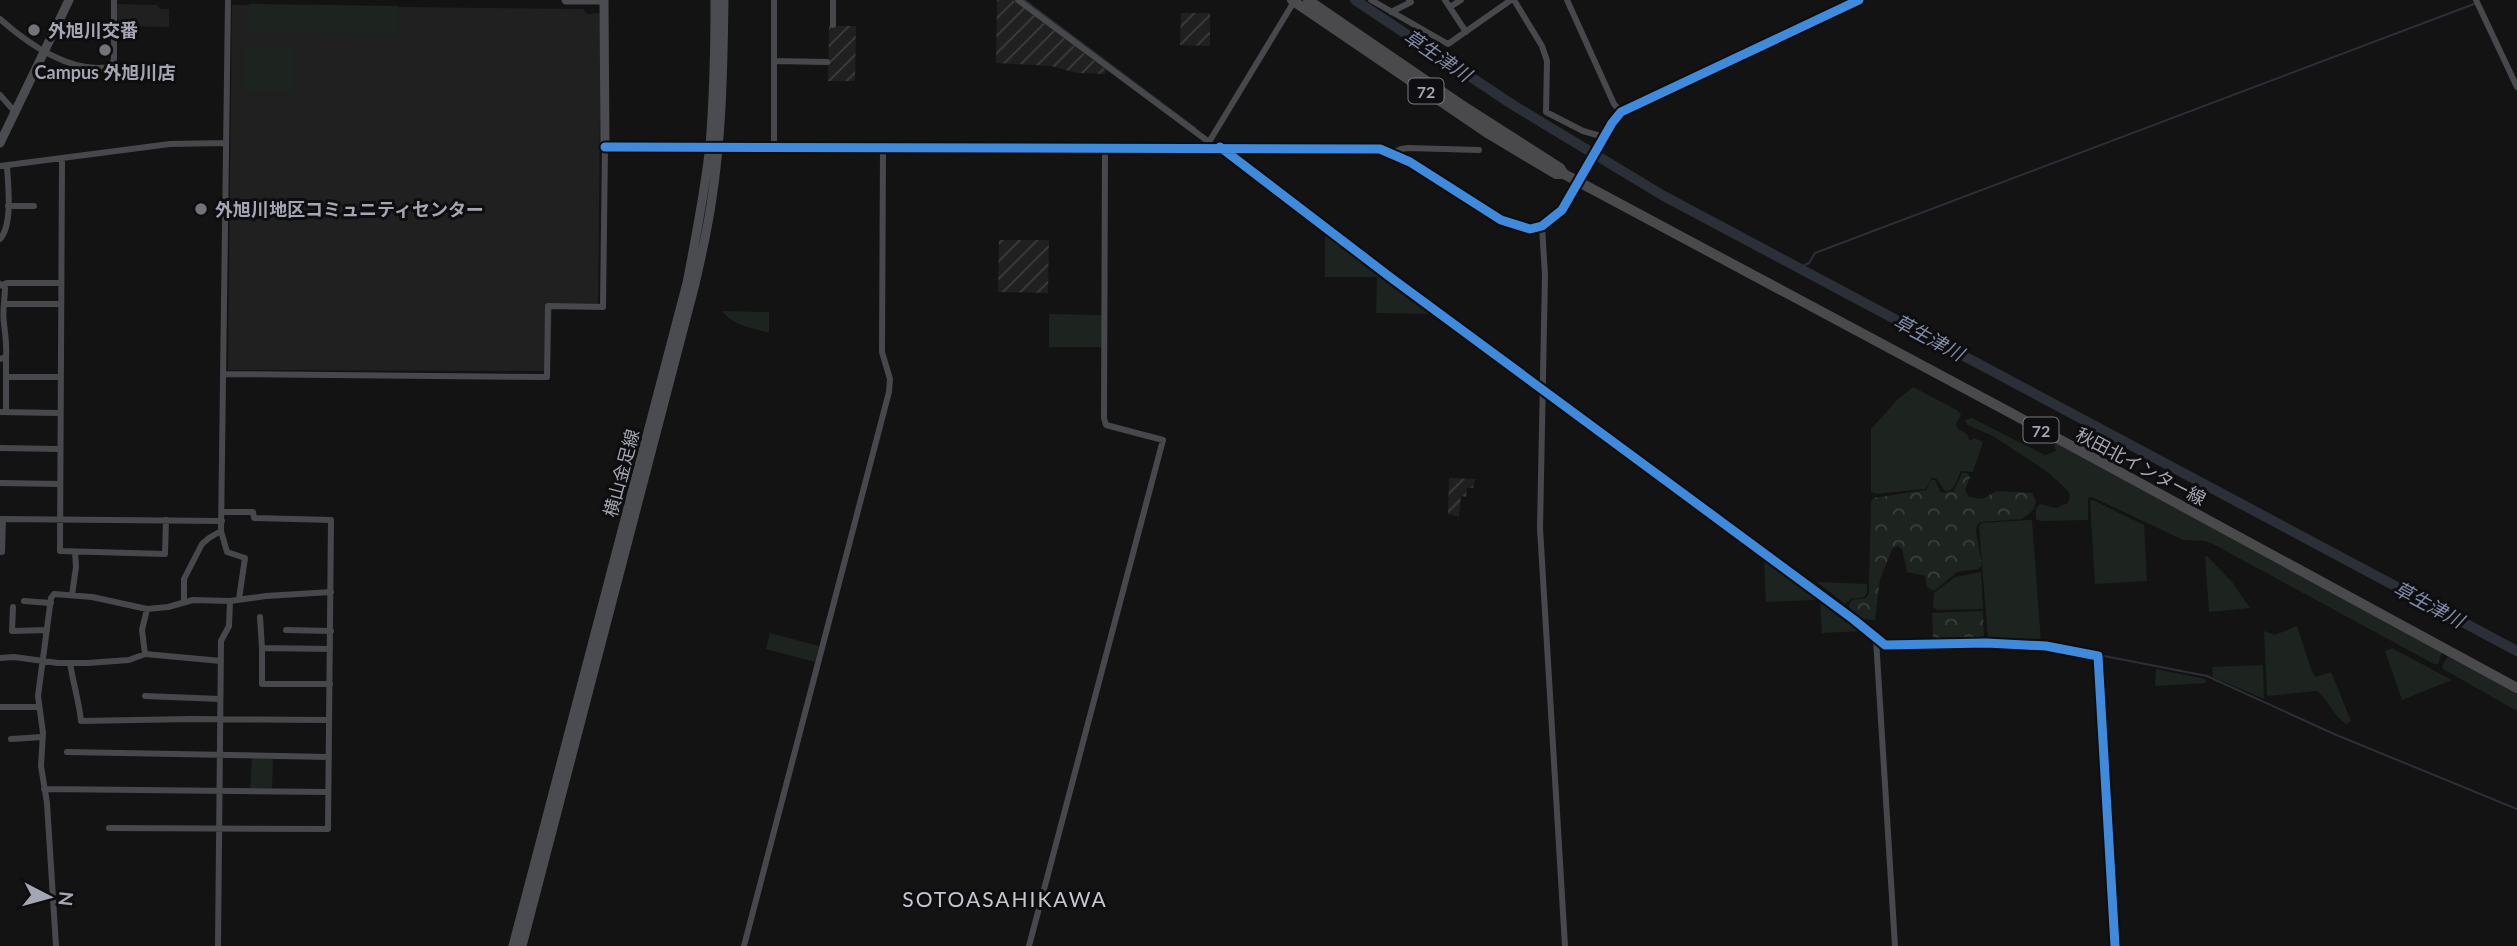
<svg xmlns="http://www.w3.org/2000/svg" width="2517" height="946" viewBox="0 0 2517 946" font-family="Lato,'Noto Sans JP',sans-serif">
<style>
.built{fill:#202021}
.industrial{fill:url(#industrial-furrows)}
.green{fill:#1d231f}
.forest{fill:url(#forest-crowns)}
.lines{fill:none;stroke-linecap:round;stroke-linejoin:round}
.stream{stroke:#2b2f37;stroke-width:2}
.river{stroke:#2b2f37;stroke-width:10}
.street{stroke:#47484c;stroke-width:6}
.secondary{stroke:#4b4c50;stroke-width:9}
.primary{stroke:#4a4a4d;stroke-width:10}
.cycleway-casing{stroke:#0e0d0f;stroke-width:13}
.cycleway{stroke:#408adc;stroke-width:9}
.poi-dot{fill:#72737b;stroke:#0e0d0f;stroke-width:2.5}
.labels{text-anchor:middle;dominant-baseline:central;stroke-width:6;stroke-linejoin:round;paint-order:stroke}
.shield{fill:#0e0d0f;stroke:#787882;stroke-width:2}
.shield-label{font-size:16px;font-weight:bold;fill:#a5a6b3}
.poi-label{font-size:18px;font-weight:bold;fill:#a5a6b3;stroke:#0e0d0f;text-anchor:start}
.street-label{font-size:18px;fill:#a5a6b3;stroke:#0e0d0f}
.water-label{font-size:19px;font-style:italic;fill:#808daa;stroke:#0e0d0f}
.quarter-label{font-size:21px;letter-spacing:2px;fill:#c6c6cf;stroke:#0e0d0f}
</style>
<defs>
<pattern id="industrial-furrows" width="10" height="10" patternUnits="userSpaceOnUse" patternTransform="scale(1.75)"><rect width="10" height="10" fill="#202021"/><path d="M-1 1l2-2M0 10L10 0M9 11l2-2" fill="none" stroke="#3d3d3f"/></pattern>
<pattern id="forest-crowns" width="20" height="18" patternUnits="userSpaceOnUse" patternTransform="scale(1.75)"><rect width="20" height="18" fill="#1d231f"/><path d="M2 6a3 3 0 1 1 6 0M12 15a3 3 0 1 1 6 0" fill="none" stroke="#3b403d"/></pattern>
</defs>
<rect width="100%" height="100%" fill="#131313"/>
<path class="built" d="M117,4L157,5L160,9H169V27L117,26Z
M232,5L583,9L587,14L601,13L598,309H552L550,371L228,370Z"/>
<path class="industrial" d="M997,0H1013L1106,70L1105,74L1077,73L1051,66L996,63Z
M1181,13H1210V46L1180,45Z
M829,26H856L855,81H828Z
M999,240H1049L1048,293L998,292Z
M1449,478L1475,479L1473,488H1467L1466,497L1461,496L1459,517L1448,514Z"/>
<path class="green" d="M249,4L398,6V35L249,33Z
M245,47L293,48V91H244Z
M1329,234L1435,313V314L1376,313L1377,277H1325V236Z
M722,311L769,312V333C753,328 733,326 722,311Z
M1049,314L1102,315L1101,347H1049Z
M1913,387L1957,410L1961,415L1956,424L1958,429L1967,434L1970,441L1974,438L1983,442L1973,472L1961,471C1957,479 1955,492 1945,491L1936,478H1932L1925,489L1876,494L1871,492V429L1896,401Z
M1972,418L2045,455L2056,451L2054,445L2057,443L2442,653L2438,664H2434L2213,544L2205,541L2183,540L2092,497L2088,498V520L2041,521L2036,519V509L2040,504L2056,508L2068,503L2070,496L2068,491L2049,473L1993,436L1967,425L1965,420Z
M2093,500L2144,525L2147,581L2095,584L2090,501Z
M2029,520H2032L2041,642L1988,640L1979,526L1982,523Z
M2207,556L2232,582L2250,608L2209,612L2205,557Z
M1766,559L1817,595L1815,600L1766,602L1764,561Z
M1981,572L1983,609L1937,610L1933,607L1934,593L1955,577Z
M1817,582L1867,584V593L1864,597L1851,599L1845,604Z
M1820,599L1864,630L1863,631L1822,633Z
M2297,626L2312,672L2316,677L2331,672L2351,721L2346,724C2332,715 2329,700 2317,691L2267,696L2264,631L2275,635Z
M770,633L819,646L815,662L766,649Z
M2392,648L2452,680L2402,700L2385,651Z
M2448,656L2517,693V711L2443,669L2442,666Z
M2263,665L2264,699L2213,677L2212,667Z
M2156,669L2201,678L2206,680L2205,683L2157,686L2155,685Z
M252,758L273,759L272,788H250Z"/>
<path class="forest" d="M1962,473H1967L1970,477L1965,490L1969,497L1982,499L1997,491L2032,493L2036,501L2034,509L2022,519L1981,522L1977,525L1976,532L1982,565L1978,569L1957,572L1934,591L1927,587L1925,576L1907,572L1902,549L1898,546L1893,548L1880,579L1875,620L1861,619L1850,611L1849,605L1852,600L1866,598L1869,593L1871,503L1873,498L1926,490L1931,480H1935L1941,493L1954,491Z
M1983,611L1984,640L1936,641L1933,639L1932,613Z"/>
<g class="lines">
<path class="stream" d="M1024,0L1195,128
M1313,214L1541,384
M1799,268L1809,263L1815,253L2474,4
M1546,387L1628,449
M2099,655L2207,676L2334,734L2517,809"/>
<path class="river" d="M1355,0L1513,105L1662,195L2517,651"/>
<path class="street" d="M833,0V25
M1018,0L1209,142L1210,147
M1371,0L1448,44L1511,0
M1445,0L1466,32
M1514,0L1542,46L1547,61L1546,112L1583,131L1604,137
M1567,0L1614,104L1621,112
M2476,0L2517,87
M1450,7L1461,0
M1391,12L1411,2L1409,0
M0,19C27,43 61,67 97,68C106,68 111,68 114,59V0
M774,61L827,62
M0,95L16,113
M1209,142L1295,0
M718,146L1380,149C1422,159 1504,240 1541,227C1559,220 1570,199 1579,183
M774,146V0
M1220,147L1390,277L1853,619L1885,645L1986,643L2046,646L2098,656L2115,946
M1393,153L1401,149L1408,148L1479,150
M62,159L60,551L165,554L166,520
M0,166L170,144L226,143
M8,206H34
M1542,226L1545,275L1540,528L1565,946
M0,239C13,225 8,185 7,166
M0,284L5,288C5,299 2,312 4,323C5,334 7,344 6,357L0,359
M2,285L7,283H61
M5,304H61
M6,357V377H60
M223,374L547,377L548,306L603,307L605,147
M0,412L60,413
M6,412V377
M0,448L59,449
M0,483L59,484
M0,519L222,521
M221,531L227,552L245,558L239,599
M2,552L3,519
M72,595L76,567L75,552
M24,601L51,603
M184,601V579L202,544L209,538L221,531L228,0
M13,607L12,631L47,630
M260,617L262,648
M286,630L331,631
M1876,639L1895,946
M145,654L142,630L147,609
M0,658L14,657L58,663H88L129,660L145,654L221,661
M70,663C73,683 79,701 81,721L190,719L329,720
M330,684H262V648L330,649
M145,696L220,699
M0,707H39
M11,739L42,737
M67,752L329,757
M44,789L328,792
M109,828L328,829L331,520L254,518L253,512H222
M56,946L47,803L41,766L43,733L38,696L51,598L54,594L92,597L147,609L168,607L193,600L230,601L266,596L331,592
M218,946L221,641L229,626L230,601
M744,946L889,392L890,379L882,352L883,148
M1029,946L1163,440L1106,425L1104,418L1105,147"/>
<path class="secondary" d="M566,0H604L605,147L715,146
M0,143L69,0
M1579,183L1612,123L1621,112L1859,0
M513,946L687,283C696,237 705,191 710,145C714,97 715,48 715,0
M522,946L695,284C701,258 707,231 711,205C722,137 723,68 724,0"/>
<path class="primary" d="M1292,0L1489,134L1556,174H1564
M1308,0L1460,104L1560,168L1564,174L2009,412L2517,688"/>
<defs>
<path id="cycleway" d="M605,147L1380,149L1410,162L1501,220L1530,229L1542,226L1562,210L1612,123L1621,112L1859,0
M1220,147L1390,277L1853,619L1885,645L1986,643L2046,646L2098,656L2115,946"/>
</defs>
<use href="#cycleway" class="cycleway-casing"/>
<use href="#cycleway" class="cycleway"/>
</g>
<g class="poi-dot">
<circle cx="34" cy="30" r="7"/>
<circle cx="105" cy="50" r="7"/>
<circle cx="201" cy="209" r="7"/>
</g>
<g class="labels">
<g class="shield">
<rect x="1408.5" y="78.5" width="35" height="25" rx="5"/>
<rect x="2023.5" y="417.5" width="35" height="25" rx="5"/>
</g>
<g class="shield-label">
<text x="1426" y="91">72</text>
<text x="2041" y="430">72</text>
</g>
<g class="poi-label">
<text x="48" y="30">外旭川交番</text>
<text x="105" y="72" text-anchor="middle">Campus 外旭川店</text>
<text x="215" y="209">外旭川地区コミュニティセンター</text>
</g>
<g class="street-label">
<text transform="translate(2141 466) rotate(28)">秋田北インター線</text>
<text transform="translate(621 473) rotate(-75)">横山金足線</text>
</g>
<g class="water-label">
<text transform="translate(1438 55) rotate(34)">草生津川</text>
<text transform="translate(1929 337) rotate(28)">草生津川</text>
<text transform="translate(2429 604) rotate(28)">草生津川</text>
</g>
<g class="quarter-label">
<text x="1005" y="898">SOTOASAHIKAWA</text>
</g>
</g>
<g transform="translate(49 897) rotate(96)" stroke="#0e0d0f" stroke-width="5" paint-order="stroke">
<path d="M0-5L12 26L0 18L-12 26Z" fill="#a5a6b3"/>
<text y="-10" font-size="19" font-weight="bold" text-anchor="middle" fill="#a5a6b3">N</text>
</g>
</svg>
